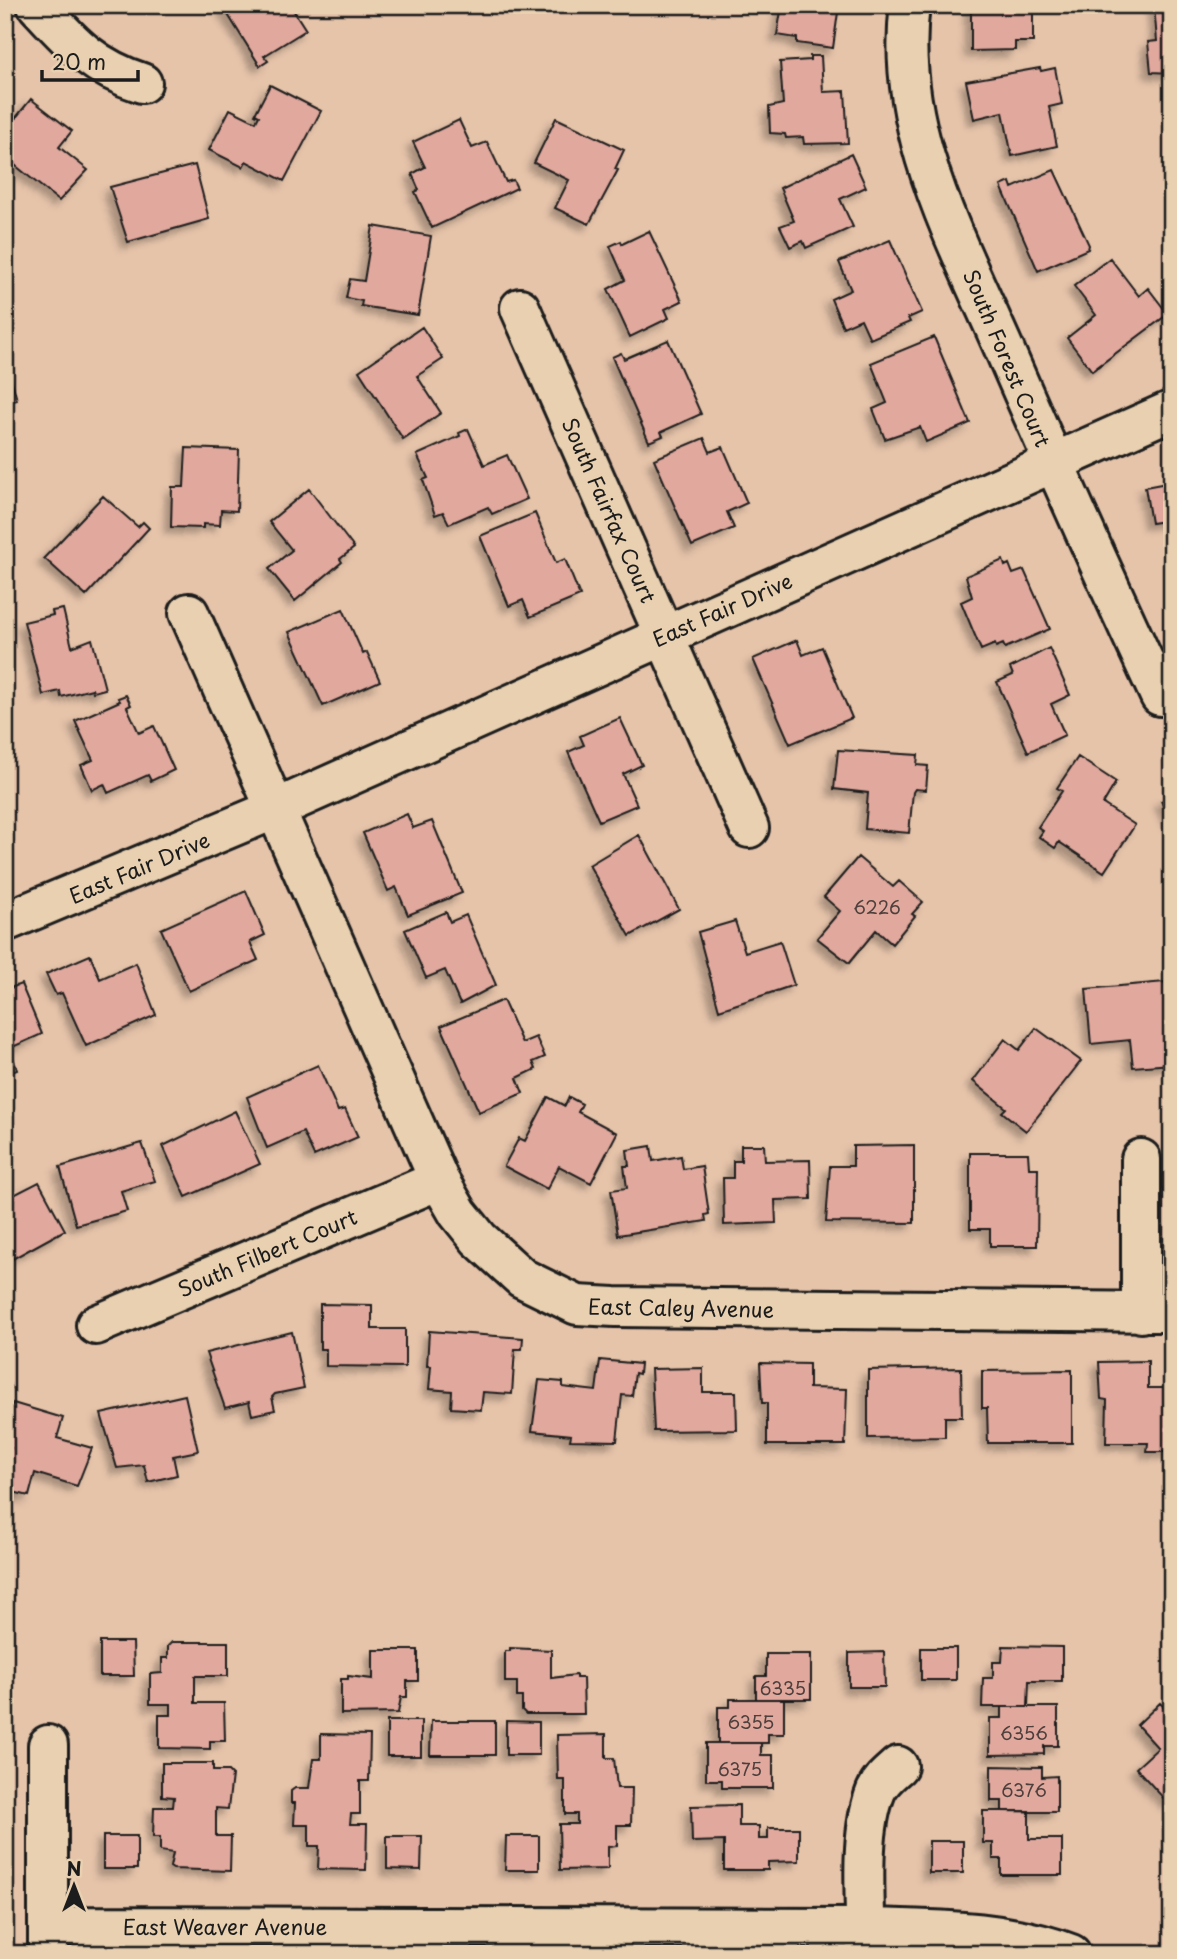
<svg xmlns="http://www.w3.org/2000/svg" width="1177" height="1959" viewBox="0 0 1177 1959" font-family="'Playpen Sans',sans-serif">
<style>
.building{fill:#e1a89d;stroke:#1c1c1c;stroke-width:2;filter:url(#shadow)}
.lines{fill:none;stroke-linecap:round;stroke-linejoin:round}
.minor-casing{stroke:#1c1c1c;stroke-width:44}
.minor{stroke:#e8d0b0;stroke-width:38}
.labels{text-anchor:middle;dominant-baseline:central;stroke-width:5;stroke-linejoin:round;paint-order:stroke}
.number-label{font-size:18px;fill:#4d3f3c}
.street-label{font-size:21px;fill:#1c1c1c;stroke:#e8d0b0}
</style>
<defs>
<filter id="shadow"><feDropShadow dx="-6" dy="6" stdDeviation="3.5" flood-color="#0004"/></filter>
</defs>
<rect width="100%" height="100%" fill="#e6c4aa"/>
<filter id="ink" filterUnits="userSpaceOnUse"><feTurbulence type="fractalNoise" baseFrequency=".0143" numOctaves="2"/><feDisplacementMap in="SourceGraphic" scale="14" xChannelSelector="R" yChannelSelector="G"/><feConvolveMatrix kernelMatrix="1 2 1 2 8 2 1 2 1" color-interpolation-filters="sRGB"/></filter>
<g filter="url(#ink)">
<path class="building" d="M222,5H290L306,30L264,56L268,61L260,66Z
M782,5H839L833,48L797,43V38L777,35Z
M971,5H1033V42H1015V50L971,51Z
M1154,5H1172V73L1151,72L1148,42L1157,41Z
M810,56H821L823,92L845,91L848,143L804,144L803,137L786,138L785,134L770,133L769,107L783,104L780,62L810,60Z
M1040,68L1041,71L1055,68L1062,104L1049,107L1057,146L1012,156L1003,112L974,119L966,81Z
M270,85L321,111L284,181L246,161L243,167L209,150L230,109L256,122L259,116L255,114Z
M31,99L72,131L59,147L88,170L59,201L5,157V152L13,142L5,135V131Z
M556,118L624,150L615,169L618,170L589,224L555,208L569,180L534,163Z
M459,120L472,148L487,142L506,182L513,180L517,188L432,228L415,192L419,190L412,174L425,167L413,142Z
M851,154L866,187L840,199L853,227L806,248L803,241L790,247L780,226L794,221L780,188Z
M195,165L209,219L128,242L110,187Z
M1054,170L1089,245L1088,249L1038,271L1001,186L1010,182L1012,188Z
M373,226L431,236L418,315L361,306L362,301L346,298L350,279L364,281Z
M649,231L682,301L665,309L669,318L630,337L608,289L625,280L610,246L621,241L622,244Z
M890,240L922,312L908,318L910,322L870,339L861,319L843,327L831,299L851,290L839,262Z
M1110,258L1139,296L1148,288L1168,314L1092,371L1067,338L1096,315L1074,286Z
M422,327L443,359L417,376L441,413L403,439L359,371Z
M934,337L970,423L926,442L920,427L885,439L873,409L887,403L871,363Z
M668,340L701,414L661,432L663,436L649,442L612,357L621,353L624,359Z
M5,355L17,400L5,403Z
M468,429L484,465L507,455L527,499L492,514L488,507L449,524L443,512L435,515L423,480L428,478L417,455L460,436L459,433Z
M704,438L710,452L723,447L747,503L727,512L734,528L692,546L654,459Z
M186,448L239,450L237,511L221,510L220,525L203,524V528L171,527L172,487H184Z
M1172,482V520L1151,523L1145,487Z
M309,489L354,548L340,559L342,562L295,601L269,569L292,550L269,522Z
M103,496L138,527L143,522L149,528L86,596L44,558Z
M535,513L556,563L565,559L580,596L530,617L523,600L509,606L480,536Z
M1003,560L1005,566L1009,564L1013,574L1024,570L1050,629L1005,648L1003,644L996,647L995,644L981,650L961,602L972,597L966,576Z
M63,609L72,647L92,639L105,689L93,692L92,689L61,697L60,691L43,695L24,622L53,615L52,611Z
M343,609L363,654L367,652L380,681L323,706L289,632Z
M797,640L803,655L822,647L852,718L790,744L753,659Z
M1049,648L1070,695L1051,704L1065,735L1028,752L997,682L1013,675L1010,668Z
M126,695L131,705L127,707L139,733L154,726L174,770L151,781L148,775L108,793L104,784L92,790L81,765L93,760L75,721L120,701L118,698Z
M620,718L642,765L623,774L637,805L599,821L568,752L584,745L580,736Z
M838,750L918,755L917,765L928,766L926,790L915,789L913,792L909,833L865,829L868,793L834,789Z
M1078,757L1116,782L1103,804L1135,825L1104,872L1059,842L1055,848L1039,837L1043,831L1038,827L1062,791L1057,788Z
M1172,796V824L1161,801Z
M407,814L413,828L432,821L462,893L408,915L396,887L388,891L363,833Z
M639,835L679,909L630,936L589,865Z
M858,857L893,887L899,881L923,902L912,914L915,916L892,944L876,930L849,963L817,938L840,911L824,897Z
M246,891L265,935L250,942L258,960L189,991L161,929Z
M446,912L450,922L466,915L496,985L460,1004L445,970L426,978L405,930Z
M735,921L745,952L780,941L794,985L719,1010L698,932Z
M90,955L100,979L136,963L156,1015L86,1046L62,993L56,995L46,974Z
M1165,982L1172,1033V1064L1133,1067L1130,1040L1091,1044L1086,989Z
M21,984L42,1034L10,1048L17,1070L5,1075V990Z
M503,1000L522,1043L536,1037L545,1057L533,1062L536,1069L517,1078L523,1093L479,1112L441,1026Z
M1036,1028L1081,1061L1026,1131L1002,1112L1006,1108L973,1081L1005,1039L1019,1050Z
M318,1065L338,1111L345,1109L358,1137L314,1156L303,1132L267,1148L247,1097Z
M548,1097L565,1106L569,1097L582,1104L578,1112L617,1133L591,1183L559,1166L547,1189L504,1166L519,1138L525,1141Z
M235,1111L260,1164L186,1197L163,1146Z
M142,1143L155,1181L121,1191L127,1211L76,1225L60,1167Z
M741,1145H764L765,1161L810,1160L811,1199L775,1200L776,1223L724,1225L723,1178H733V1161H741Z
M914,1145V1223L826,1222L830,1166H853V1146Z
M651,1146L653,1161L681,1156L683,1169L702,1166L709,1214L705,1215L706,1221L618,1235L611,1190L627,1188L624,1166H629L627,1150Z
M970,1153H1028L1029,1168H1038L1037,1246H990V1229H970Z
M39,1182L65,1230L5,1263V1187L12,1196Z
M320,1304L372,1305V1329H405V1367L326,1366V1349H320Z
M429,1331L523,1338L522,1349H515L512,1394L483,1392L481,1410L451,1408L452,1391L429,1389L431,1366H427Z
M292,1332L304,1388L275,1394L272,1397L275,1410L252,1415L249,1402L225,1408L206,1353Z
M600,1360L640,1364L639,1374L635,1373L632,1396L622,1395L617,1441L570,1440L571,1435L532,1431L539,1380L563,1382V1387L596,1391Z
M1148,1361V1388H1172V1452H1147L1148,1443H1106L1107,1400L1101,1399L1099,1362Z
M760,1363L809,1364V1388L847,1389L845,1445H767V1403H762Z
M703,1368V1392H736L737,1430L654,1431L651,1369Z
M961,1368L962,1417H945V1437L868,1438V1370Z
M1072,1370V1443H988L987,1408H982V1371Z
M5,1371L11,1388L5,1390Z
M185,1395L198,1451L173,1456L177,1475L148,1482L144,1465L117,1468L101,1414Z
M13,1403L63,1418L57,1438L92,1448L77,1486L35,1473L29,1496L5,1490L6,1465L11,1448L5,1446V1428Z
M100,1642H133L134,1676H100Z
M172,1642H228V1676H195V1703H224L225,1741H210V1749L159,1748V1715H171V1704H150V1674L162,1673V1658H168V1646Z
M1003,1646L1062,1647V1681H1029L1028,1707H982L983,1678H993V1662H1002Z
M510,1648L551,1650V1678L576,1675V1678H583L584,1714H526L522,1710V1697H517V1682H505V1651H510Z
M921,1648H956V1680H921Z
M373,1650H418V1681H407V1697H401L398,1713L341,1714V1679H348V1676L373,1679Z
M884,1652L885,1687H849V1653Z
M766,1654H811V1699H756V1676H766Z
M730,1699H784V1734H768V1743H718V1707H730Z
M1160,1703L1172,1715V1798L1167,1802L1136,1768L1158,1748L1137,1725Z
M1002,1707H1058V1746H1044V1754L990,1755V1718H1002Z
M387,1721H421V1756H387Z
M431,1721H495V1755H430Z
M506,1721L539,1722V1755H506Z
M321,1734L370,1735L369,1781H360V1814H351L350,1824H367L366,1870L318,1869L319,1846H309V1825H294L295,1803H291V1791L295,1788H309L313,1759H321Z
M606,1734V1758H614L617,1788H632L631,1825H617V1846L608,1847V1869L560,1870L559,1824H577V1814H565V1780H558L557,1735Z
M706,1743H761V1755H773V1788H722V1780H706Z
M162,1763H213V1771H228L232,1775L228,1809L216,1808V1836H231L230,1871L173,1869L170,1867L173,1853L160,1851V1837H153L154,1807H173L174,1797L162,1796Z
M991,1766L1042,1767V1777L1057,1776V1812L1002,1811V1801H991Z
M739,1805V1826H759V1839H768V1828H799V1861L768,1862V1870H724V1841L692,1842L691,1806Z
M983,1811H1029V1839H1062V1875H1001V1859H993V1843H983Z
M103,1836H137V1869H103Z
M387,1836H422L421,1870L387,1869Z
M506,1836H539V1870H505Z
M929,1841H963V1873H929Z"/>
<g class="lines">
<defs>
<path id="minor" d="M37,5C71,42 92,67 142,83
M910,5C893,131 960,246 1008,358C1057,471 1108,584 1160,696
M520,308L749,828
M189,613L439,1180L458,1213L479,1239L522,1278L577,1305L615,1307L1172,1312
M5,922L273,810L1172,410
M1141,1159V1313
M96,1325L439,1180
M48,1745V1954
M48,1926L866,1928C935,1930 1005,1929 1071,1954
M866,1954C866,1905 858,1836 876,1791C881,1780 889,1774 898,1766"/>
</defs>
<use href="#minor" class="minor-casing"/>
<use href="#minor" class="minor"/>
</g>
</g>
<g class="labels">
<g class="number-label">
<text x="877" y="906">6226</text>
<text x="783" y="1687">6335</text>
<text x="751" y="1721">6355</text>
<text x="1024" y="1732">6356</text>
<text x="740" y="1768">6375</text>
<text x="1024" y="1789">6376</text>
</g>
<g class="street-label">
<text transform="translate(1008 358) rotate(67)">South Forest Court</text>
<text transform="translate(610 510) rotate(66)">South Fairfax Court</text>
<text transform="translate(722 609) rotate(-24)">East Fair Drive</text>
<text transform="translate(139 867) rotate(-23)">East Fair Drive</text>
<text transform="translate(267 1252) rotate(-23)">South Filbert Court</text>
<text transform="translate(681 1307) rotate(1)">East Caley Avenue</text>
<text x="225" y="1926">East Weaver Avenue</text>
</g>
</g>
<rect width="1177" height="1959" fill="none" stroke="#e8d0b0" stroke-width="28"/>
<rect x="14" y="14" width="1149" height="1931" fill="none" stroke="#1c1c1c" stroke-width="2.5" filter="url(#ink)"/>
<g transform="translate(74 1886)" stroke="#e8d0b0" stroke-width="5" paint-order="stroke">
<path d="M0-5L12 26L0 18L-12 26Z" fill="#1c1c1c"/>
<text y="-10" font-size="19" font-weight="bold" text-anchor="middle" fill="#1c1c1c">N</text>
</g>
<path d="M42 70v10h96v-10" fill="none" stroke="#1c1c1c" stroke-width="3.5"/>
<text x="52" y="70" font-size="21" fill="#1c1c1c" stroke="#e8d0b0" stroke-width="5" paint-order="stroke">20 m</text>
</svg>
